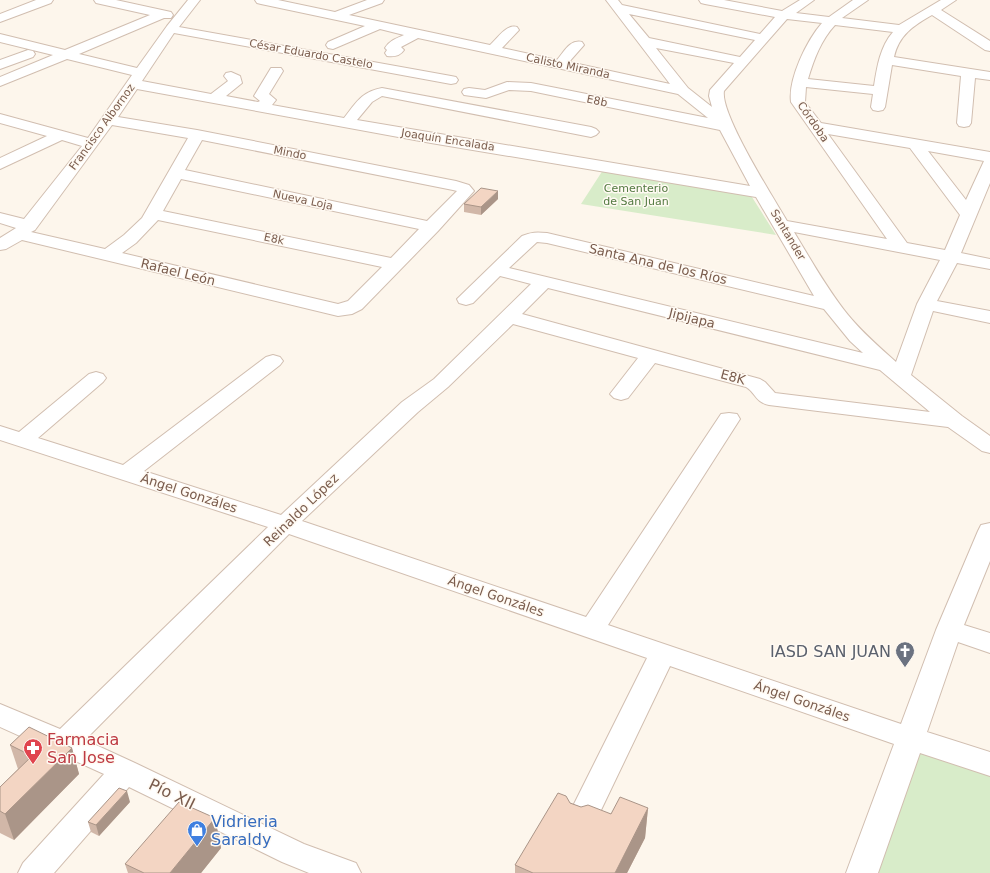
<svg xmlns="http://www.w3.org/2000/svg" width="990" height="873" viewBox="0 0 990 873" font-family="'DejaVu Sans',sans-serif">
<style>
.green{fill:#d8ecc9}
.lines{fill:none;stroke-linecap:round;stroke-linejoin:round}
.minor-casing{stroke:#d1beb0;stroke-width:2}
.minor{fill:#fff;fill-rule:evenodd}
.wall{fill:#d1b7a8}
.shaded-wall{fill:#aa9588}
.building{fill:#f3d5c3;stroke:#aa9588}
.labels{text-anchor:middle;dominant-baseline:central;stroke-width:3;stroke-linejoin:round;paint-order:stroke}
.far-street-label{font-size:11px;fill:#7a5c4d;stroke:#fffaf3}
.far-park-label{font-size:11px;fill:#537a41;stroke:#fffaf3}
.street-label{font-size:13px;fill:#7a5c4d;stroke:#fffaf3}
.near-worship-label{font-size:16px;fill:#5b616d;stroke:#fffaf3;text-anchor:end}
.near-health-label{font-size:16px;fill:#be3a42;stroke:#fffaf3;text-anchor:start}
.near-street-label{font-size:16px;fill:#7a5c4d;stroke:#fffaf3}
.near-shop-label{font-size:16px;fill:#366cbe;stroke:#fffaf3;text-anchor:start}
</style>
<rect width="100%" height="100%" fill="#fdf6ec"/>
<path class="green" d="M603,170L750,194L776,235L581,204Z
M913,746L990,771V873H871Z"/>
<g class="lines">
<defs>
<path id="minor" d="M36,0H53L51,3L0,22V14Z
M94,0H116L171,12L173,15L171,18H164L79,54L137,68L167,26L188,0H200L179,27L451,76L456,77L458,80L456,83L451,84L174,33L142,81L211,94L228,81L224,76L226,73L231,72L240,76L242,83L226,96L258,102L260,101L254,96L271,68H281L283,71L269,94L276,100L272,105L344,118C356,103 361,92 382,88L591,127L596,129L599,132L596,135L591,137L382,96L372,102L357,120L750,186L720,130L531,91L509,90L486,98L464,95L462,92L464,89L469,88L485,90L507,82L531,83L708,118L678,94L418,38L401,47L404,50C400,56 394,57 387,56L385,53L387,50L385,48C389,41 397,38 404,35L380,29L333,49L328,48L326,45L328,42L365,26L261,4L257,3L255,0H278L335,12L367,0H384L382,3L349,15L490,45C498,38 506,24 517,27L519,30L502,48L557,60C564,52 570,39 582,42L584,45L569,62L670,84L606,0H618L622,5L760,34L775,17L705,4L701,3L699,0H724L782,11L800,0H814L796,13L829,17L853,0H868L842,18L899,25L941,0H956L941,10L990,41V51L985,50L932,15C913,26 899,35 894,57L990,72V80L975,78L971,123L969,126L964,127L959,126L957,123L961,76L892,65L885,107L883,110L878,111L873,110L871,107L873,94L806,87L805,102L821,123L990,152V183L961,253L990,259V269L957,263L937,301L990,311V323L933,311L911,375L962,416L990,436V453L982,451L948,427L769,405C755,402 756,393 746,387L655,363L628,398L621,400L614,398L610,394L638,358L513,324L448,387L418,412L302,521L586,617L721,414L729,413L737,414L740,419L608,625L901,724L936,630L978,531L981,525L990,523V561L964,625L990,633V653L958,642L927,732L990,752V776L920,753L878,873H846L894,744L670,666L591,831L580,835L569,831L565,822L647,658L289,534L85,740L135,763L304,844L356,863L361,873H309L282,862L129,787L54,873H18L23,863L104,774L0,727V704L60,729L268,527L0,440V426L19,432L89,374L96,372L103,374L106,378L103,382L38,438L123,465L266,357L273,355L280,357L283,361L280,365L144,471L281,515L402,402L434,379L531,284L500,276L473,303L466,305L459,303L457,299L522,236C531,232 537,232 547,233L814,296L756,197L431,143L137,89L118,117L197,130L456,181L469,185L474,191L438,231L362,309L352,314L338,316L22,240L6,249L0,250V238L16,228L0,223V213L24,219L82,146L62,140L0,169V158L47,136L0,123V114L88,138L132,75L67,59L0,86V77L53,55L0,42V34L65,50L150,15L96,3ZM629,14L755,40L740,57L649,38ZM787,19L822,23C807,40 788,79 791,102L887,239L787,221C773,197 720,114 724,91ZM835,25L893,32C880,47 877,67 874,86L808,79C814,59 821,40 835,25ZM656,48L734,63L710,90L709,96L712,107L688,88ZM112,125L188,138L142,218L124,235L105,249L31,232L35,230ZM828,134L910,148L960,215L945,250L907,243ZM202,140L453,190L457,191L427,221L185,170ZM928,151L984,161L966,200ZM181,179L419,229L391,258L163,211ZM158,220L382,267L348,301L338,304L122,253L136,243ZM794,232L940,260L917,304L896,362C879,347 862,332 848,315C827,289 811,260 794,232ZM537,242L547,243L824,309L850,341L863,353L509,268ZM548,288L880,370L930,412L775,393L765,382L760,379L522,314Z
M28,50L33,51L35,54L33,57L0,69V60Z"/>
</defs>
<use href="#minor" class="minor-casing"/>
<use href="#minor" class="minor"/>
</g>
<path class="wall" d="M498,199L481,215L464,212V204Z
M10,745L72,748L79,774L14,840L0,833V787L18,769Z
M130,802L99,836L91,832L88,822Z
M570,803L581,807L611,814L648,808L645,838L627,873H515V865Z
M215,818L221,848L201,873H128L125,864Z"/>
<path class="shaded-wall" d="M498,191V199L481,215V207Z
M72,748L79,774L14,840L5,814Z
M127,791L130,802L99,836L96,825Z
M648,808L645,838L627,873H615Z
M215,818L221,848L201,873H170Z"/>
<path class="building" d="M481,188L498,191L481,207L464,204Z
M29,727L72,748L5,814L0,811V787L32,756L10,745Z
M119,788L127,791L96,825L88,822Z
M558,793L566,796L570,803L581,807L588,805L611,814L620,797L648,808L615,873H533L515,865Z
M179,802L215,818L170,873H144L125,864Z"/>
<defs>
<symbol id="church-pin" viewBox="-11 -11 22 30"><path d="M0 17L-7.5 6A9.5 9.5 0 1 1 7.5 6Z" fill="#6b7280" stroke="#fffaf3"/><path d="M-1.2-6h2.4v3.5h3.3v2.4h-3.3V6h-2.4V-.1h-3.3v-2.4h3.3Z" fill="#fff"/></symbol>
<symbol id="pharmacy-pin" viewBox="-11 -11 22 30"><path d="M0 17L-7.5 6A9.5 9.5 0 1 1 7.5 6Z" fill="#e0444e" stroke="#fffaf3"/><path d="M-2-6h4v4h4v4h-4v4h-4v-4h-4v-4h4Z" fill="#fff"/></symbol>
<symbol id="shop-pin" viewBox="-11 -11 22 30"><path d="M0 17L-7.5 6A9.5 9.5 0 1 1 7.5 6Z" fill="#3f7fe0" stroke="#fffaf3"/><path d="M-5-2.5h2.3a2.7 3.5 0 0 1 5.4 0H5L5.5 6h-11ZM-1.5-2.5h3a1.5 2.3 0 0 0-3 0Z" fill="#fff"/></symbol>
</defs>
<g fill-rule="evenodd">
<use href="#church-pin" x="894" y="640" width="22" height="30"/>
<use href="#pharmacy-pin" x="22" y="737" width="22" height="30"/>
<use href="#shop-pin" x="186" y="819" width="22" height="30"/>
</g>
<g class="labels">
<g class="far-street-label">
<text transform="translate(311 54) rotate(10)">César Eduardo Castelo</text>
<text transform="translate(568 66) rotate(12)">Calisto Miranda</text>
<text transform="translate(597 101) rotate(12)">E8b</text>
<text transform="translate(813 122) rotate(55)">Córdoba</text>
<text transform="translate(102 127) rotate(-54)">Francisco Albornoz</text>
<text transform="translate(448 140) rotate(9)">Joaquín Encalada</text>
<text transform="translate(290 153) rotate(11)">Mindo</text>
<text transform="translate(303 200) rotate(12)">Nueva Loja</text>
<text transform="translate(788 235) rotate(59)">Santander</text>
<text transform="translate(274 239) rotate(12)">E8k</text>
</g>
<g class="far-park-label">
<text x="636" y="188">Cementerio<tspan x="636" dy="13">de San Juan</tspan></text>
</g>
<g class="street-label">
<text transform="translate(658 264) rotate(13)">Santa Ana de los Ríos</text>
<text transform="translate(178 272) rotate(14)">Rafael León</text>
<text transform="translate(692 318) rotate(14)">Jipijapa</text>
<text transform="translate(733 377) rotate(15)">E8K</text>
<text transform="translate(189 493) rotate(18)">Ángel Gonzáles</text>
<text transform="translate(301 510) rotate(-44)">Reinaldo López</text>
<text transform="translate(496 596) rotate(19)">Ángel Gonzáles</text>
<text transform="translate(802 701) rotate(19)">Ángel Gonzáles</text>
</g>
<g class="near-worship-label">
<text x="891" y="651">IASD SAN JUAN</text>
</g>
<g class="near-health-label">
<text x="47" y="739">Farmacia<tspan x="47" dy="18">San Jose</tspan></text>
</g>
<g class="near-street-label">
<text transform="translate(172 794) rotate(26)">Pío XII</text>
</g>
<g class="near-shop-label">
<text x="211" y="821">Vidrieria<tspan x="211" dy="18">Saraldy</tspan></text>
</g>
</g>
</svg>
